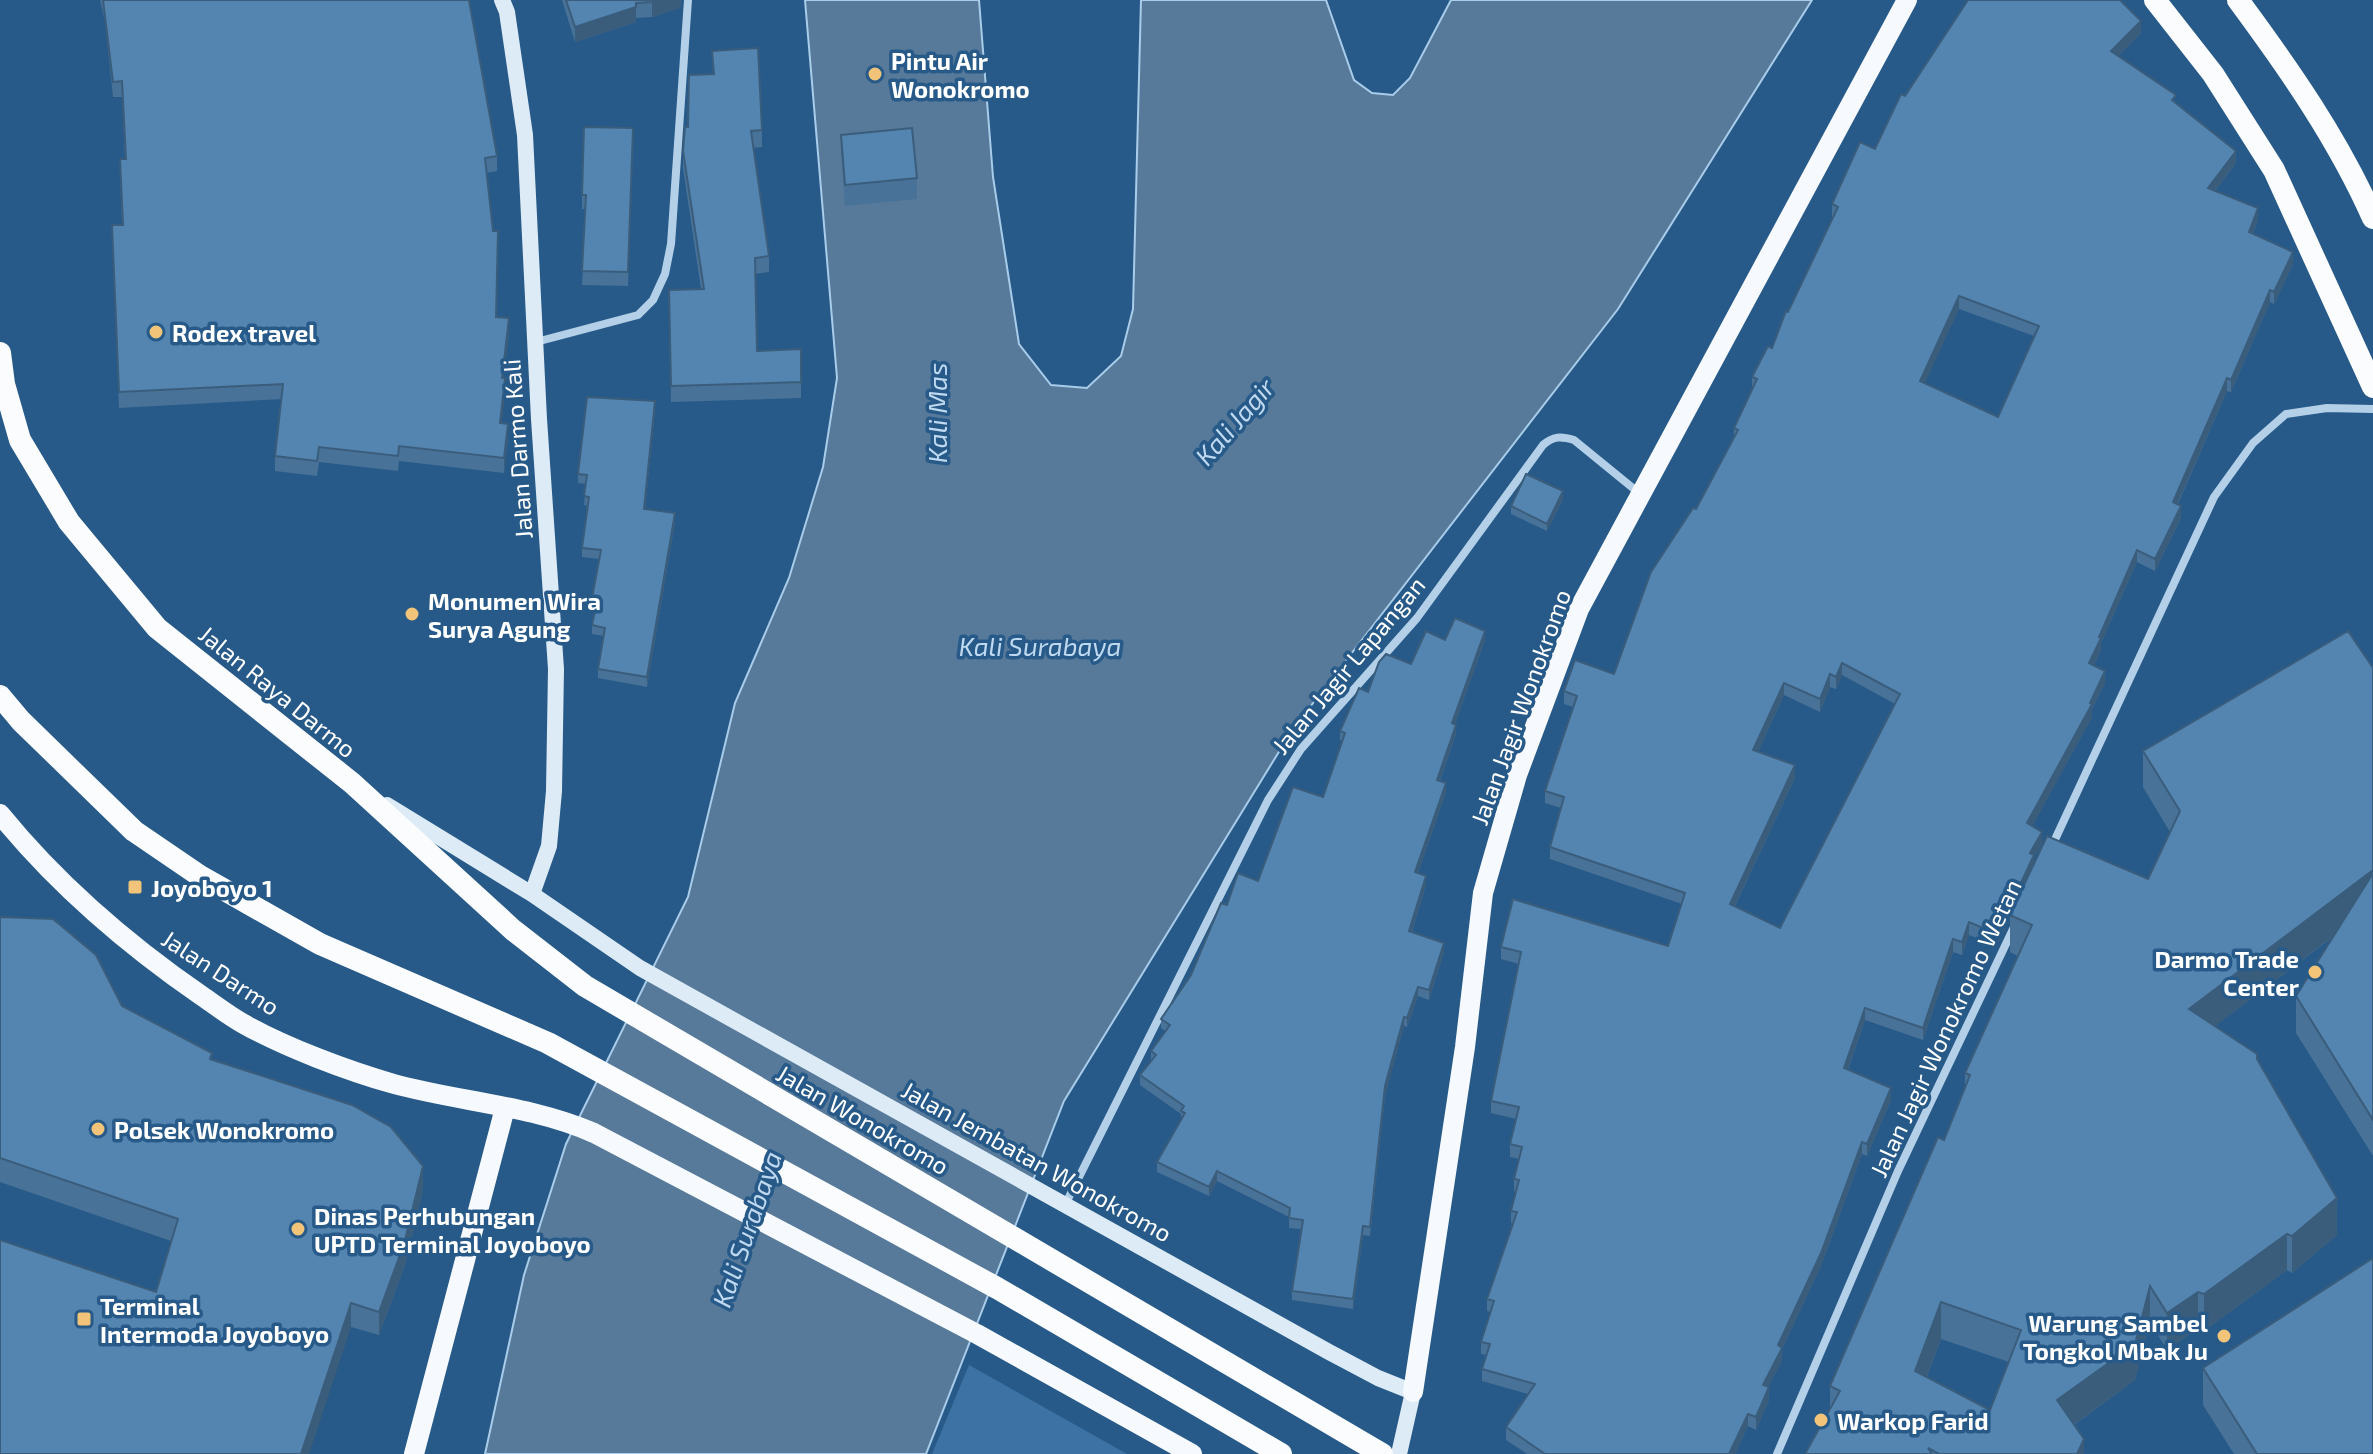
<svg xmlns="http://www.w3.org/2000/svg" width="2373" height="1454" viewBox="0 0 2373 1454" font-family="'Exo 2',sans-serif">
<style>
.green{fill:#3c73a4}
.water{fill:#577a9a;stroke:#a8cce9;stroke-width:2}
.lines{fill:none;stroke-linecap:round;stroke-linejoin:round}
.minor{stroke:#b3d0e8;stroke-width:8}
.secondary{stroke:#ddebf7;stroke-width:16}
.primary{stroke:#f6fafe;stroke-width:20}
.trunk{stroke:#fafcfe;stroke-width:22}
.wall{fill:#487298;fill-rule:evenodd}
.shaded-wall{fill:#3b5d7c}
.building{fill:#5485b1;stroke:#3b5d7c;stroke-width:2;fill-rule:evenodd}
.poi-dot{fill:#f1c479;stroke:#275a88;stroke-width:3}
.labels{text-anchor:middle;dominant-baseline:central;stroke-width:7;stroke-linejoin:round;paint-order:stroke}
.poi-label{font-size:24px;font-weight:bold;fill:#fff;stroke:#275a88;text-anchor:start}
.street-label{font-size:24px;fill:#fff;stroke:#275a88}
.water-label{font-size:26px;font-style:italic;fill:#bfd9f0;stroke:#275a88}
</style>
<rect width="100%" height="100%" fill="#275a88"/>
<path class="green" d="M969,1365L1127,1454H932Z"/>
<path class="water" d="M805,0H979L993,177L1019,344L1051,385L1087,388L1121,356L1133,309L1141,0H1326L1354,80L1372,93L1393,95L1410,78L1451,0H1812L1618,309L1293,729L1064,1101L926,1454H485L524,1275L566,1144L688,897L735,703L789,578L823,467L837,378Z"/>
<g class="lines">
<path class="minor" d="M536,342L638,315L653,300L665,274L671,244L688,0
M2052,846L2214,497L2253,443L2286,414L2327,408L2373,409
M1066,1203L1268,800L1301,749L1417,618L1543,445C1553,436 1561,436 1574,440L1639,493
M1777,1454L1898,1171L2014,927"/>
<path class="secondary" d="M502,0L507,12L525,135L539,419L556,669L554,791L549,846L532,894
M387,805L532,894L640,968L1329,1352L1378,1378L1413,1392L1399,1454"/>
<path class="primary" d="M0,814C57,884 128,945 202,996C215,1005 228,1015 242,1023C284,1047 348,1071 394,1084C460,1102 530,1105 594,1133L977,1334L1192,1454
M1413,1392L1465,1047L1483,893L1517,775L1579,609L1907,0
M414,1454L505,1108"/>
<path class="trunk" d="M2155,0L2213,74L2274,170L2373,387
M2238,0C2289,69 2338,139 2373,218
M0,353L4,384L20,440L69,522L157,628L352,783L513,930L585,986L1382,1454
M0,696L21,721L134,831L200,876L320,944L548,1043L997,1288L1281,1454"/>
</g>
<path class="wall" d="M100,0H469L497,156V171L486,173L497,317L509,334L503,378L505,393L501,423L508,439L504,473L399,461L398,471L319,462L317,476L275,471V456L282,399L119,408L112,225H122L120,159H125L122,97H113L105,21Z
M562,0H681L680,8L652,17L636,18V22L575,42Z
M2141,33L2118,56L2176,103L2236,163L2215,191L2258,220L2253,234L2293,264L2274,304L2270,302L2231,392L2227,391L2178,504L2181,518L2155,571L2137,562L2101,643V650L2094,665L2105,683L2092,709V717L2032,826L2042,844L2034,857V863L2148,879L2170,832L2143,787V751L2373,668V1156L2296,1033V996L2333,937L2215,1026L2257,1059L2337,1235L2292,1273L2287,1270L2204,1331L2198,1328L2167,1350L2150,1322L2135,1380L2074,1425L2084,1454H1805L1830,1409V1386L1944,1140L1965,1087V1073L2018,956L2010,952V919L1997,946L1969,935L1962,955L1953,952L1923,1040L1865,1020L1848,1070L1891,1100L1867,1156L1862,1154L1821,1266L1782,1349V1360L1768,1387L1769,1400L1756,1430L1748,1426L1735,1454H1527L1506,1440V1427L1528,1394L1482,1381V1369L1487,1355L1481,1354V1342L1491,1312L1487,1311V1299L1513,1224L1511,1223V1211L1516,1192L1514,1191V1179L1519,1159L1510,1157V1144L1516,1119L1491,1113V1101L1519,964L1501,959V947L1668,946L1682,904L1550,859V847L1561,808L1545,803V791L1573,707L1564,704V691L1614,674L1734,438V428L1752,388V377L1772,348L1833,217H1832V204L1875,149L1905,96ZM1959,309L2034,336L1998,417L1924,383ZM1842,675L1895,704L1780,928L1735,906L1795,778L1758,752L1784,695L1820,712L1830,687L1836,689ZM1941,1339L2009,1362L1990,1410L1927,1377Z
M712,51L762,130V147L753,148L769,256V272L755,274L757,351L801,349V398L671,402L669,290L701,289L683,168V151L713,74Z
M633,128L628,286L582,285L586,209H582V195Z
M841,135L917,178V199L845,206L841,155Z
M655,410L645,509L675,522L647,687L598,678V669L604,636L592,634V625L596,608L592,607V598L599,559L582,557V548L588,506L584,505L586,484L578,483V474Z
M1563,499L1547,531L1511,514V506Z
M1445,640H1485L1455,724L1456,734L1440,781L1446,792L1418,873L1426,885L1412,932L1444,952L1429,1000L1418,996L1407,1027L1404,1026L1389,1080L1385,1096L1370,1236L1363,1235L1353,1309L1292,1300V1291L1301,1229L1289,1228V1217L1217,1181L1209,1196L1157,1172V1162L1181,1119V1114L1140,1085V1075L1151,1061V1051L1165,1031L1161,1028V1019L1191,975L1227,905L1258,881L1323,797L1343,741L1340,740V731L1368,692Z
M0,917L122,1006L212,1059L423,1190L404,1268L379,1335L351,1327L156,1292L171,1241L0,1182Z
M2203,1368L2373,1454H2234L2203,1405Z"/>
<path class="shaded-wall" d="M657,0H681L680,8L652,17V2Z
M636,7V22L575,42V27Z
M2141,21V33L2111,63V51Z
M2236,151V163L2208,200V188Z
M2258,208V220L2249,244V232Z
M2293,252V264L2274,304V292Z
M2270,290V302L2231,392V380Z
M1959,296V309L1920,394V381Z
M509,318V334L502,393V378Z
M505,378V393L500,438V423Z
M2227,378V391L2173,514V502Z
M655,401V410L644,518V509Z
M508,424V439L504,473V458Z
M1563,491V499L1547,531V524Z
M2181,506V518L2155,571V559Z
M675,513V522L647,687V677Z
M2137,550V562L2101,643V650L2089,675V663L2099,637Z
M1485,631V640L1452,733V723Z
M1842,663V675L1836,689V677Z
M2105,671V683L2092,709V717L2027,836V823L2090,703Z
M1830,674V687L1820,712V699Z
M1784,683V695L1753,763V750Z
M1456,725V734L1437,789V780Z
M1795,765V778L1730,916V904Z
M1446,783V792L1415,882V872Z
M2042,832V844L2034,857V867L2010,915V919L1997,946V934L2030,853Z
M2373,870V906L2189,1046V1009Z
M1426,876V885L1409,941V931Z
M1969,922V935L1962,955V942Z
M1953,939V952L1923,1040V1028Z
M1444,943V952L1429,1000V990Z
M1418,987V996L1407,1027V1018Z
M1865,1008V1020L1844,1080V1068Z
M1404,1017V1026L1385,1096L1370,1236L1385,1086Z
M1891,1088V1100L1867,1156V1144Z
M1862,1142V1154L1821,1266L1782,1349V1360L1763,1397V1385L1778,1345Z
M423,1166V1190L404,1268L379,1335V1312Z
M1217,1171V1181L1209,1196V1187Z
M2337,1198V1235L2292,1273V1236Z
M1363,1226V1235L1353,1309V1299Z
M2287,1234V1270L2204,1331V1294Z
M2150,1286V1322L2135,1380L2057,1437V1400Z
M2198,1292V1328L2167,1350V1313Z
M1941,1302V1339L1915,1408V1371Z
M351,1303V1327L309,1454H301Z
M1769,1387V1400L1756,1430V1417Z
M1748,1414V1426L1735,1454H1729Z
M2084,1439V1454H2077Z"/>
<path class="building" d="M103,0H469L497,156L485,158L493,231H498L496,317L509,318L502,378H505L500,423L508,424L504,458L399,446L398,456L319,447L317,461L275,456L283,384L119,392L112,225H123L120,159H126L122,81L113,82Z
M566,0H657L652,2L636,3V7L575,27Z
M1968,0H2120L2141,21L2111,51L2176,95L2172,100L2236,151L2208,188L2258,208L2249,232L2293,252L2274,292L2270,290L2231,380L2227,378L2173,502L2181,506L2155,559L2137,550L2099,637L2101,638L2089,663L2105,671L2090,703L2092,704L2027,823L2042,832L2030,853L2034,855L1997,934L1969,922L1962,942L1953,939L1923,1028L1865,1008L1844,1068L1891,1088L1867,1144L1862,1142L1821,1253L1778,1345L1782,1348L1763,1385L1769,1387L1756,1417L1748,1414L1729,1454H1545L1506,1427L1535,1384L1482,1369L1490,1344L1481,1342L1494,1301L1487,1299L1517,1212L1511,1211L1519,1180L1514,1179L1522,1147L1510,1144L1519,1107L1491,1101L1521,952L1501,947L1513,899L1668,946L1685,893L1550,847L1564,797L1545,791L1577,696L1564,691L1575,660L1614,674L1651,572L1693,508L1696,509L1738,430L1734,428L1757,379L1752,377L1768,346L1772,348L1786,311L1788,312L1838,207L1832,204L1860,142L1875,149L1901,94L1905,96ZM1959,296L2039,326L1998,417L1920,381ZM1842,663L1900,694L1780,928L1730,904L1795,765L1753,750L1784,683L1820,699L1830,674L1836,677Z
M758,48L762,130L751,131L769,256L755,258L757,351L801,349V382L671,386L669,290L704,289L683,151L685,127H688L689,75L714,74L712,51Z
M584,127L633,128L628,272L582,271L586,195H582Z
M912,128L917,178L845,185L841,135Z
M587,397L655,401L644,509L675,513L647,677L598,669L605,628L592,625L598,599L592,598L601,550L582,548L589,497L584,496L587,475L578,474Z
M1526,474L1563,491L1547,524L1511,506Z
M1455,618L1485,631L1452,723L1456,725L1437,780L1446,783L1415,872L1426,876L1409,931L1444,943L1429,990L1418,987L1407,1018L1404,1017L1389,1071L1385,1086L1370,1227L1363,1226L1353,1299L1292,1291L1303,1220L1289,1218L1290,1208L1217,1171L1209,1187L1157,1162L1185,1113L1181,1111L1184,1106L1140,1075L1156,1055L1151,1051L1170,1025L1161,1019L1191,975L1221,903L1227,905L1238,873L1258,881L1293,787L1323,797L1345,733L1340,731L1359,688L1368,692L1379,662L1386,654L1411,664L1426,631L1445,640Z
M2348,631L2373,668V870L2189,1009L2257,1054V1059L2337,1198L2292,1236L2287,1234L2204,1294L2198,1292L2167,1313L2150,1286L2135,1344L2057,1400L2084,1439L2077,1454H1939L1928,1448L1932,1454H1805L1840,1391L1830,1386L1938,1137L1944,1140L1970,1075L1965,1073L2032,925L2010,915L2047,836L2148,879L2180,811L2143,751ZM1941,1302L2021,1330L1990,1410L1915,1371Z
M2373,873V1120L2296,996Z
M0,917L53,919L96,955L122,1006L212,1053L210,1059L352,1105L391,1127L423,1166L404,1244L379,1312L351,1303L301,1454H0V1240L156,1292L178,1219L0,1158Z
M2373,1258V1454H2257L2203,1368Z"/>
<g class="poi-dot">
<circle cx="875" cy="74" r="8"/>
<circle cx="156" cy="332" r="8"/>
<circle cx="412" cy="614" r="8"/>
<rect x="127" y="879" width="16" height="16" rx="4"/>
<circle cx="2315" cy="972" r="8"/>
<circle cx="98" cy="1129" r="8"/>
<circle cx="298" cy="1229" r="8"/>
<rect x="76" y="1311" width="16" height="16" rx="4"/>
<circle cx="2224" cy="1336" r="8"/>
<circle cx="1821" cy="1420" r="8"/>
</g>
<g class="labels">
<g class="poi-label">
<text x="891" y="60">Pintu Air<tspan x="891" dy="28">Wonokromo</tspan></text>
<text x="172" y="332">Rodex travel</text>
<text x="428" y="600">Monumen Wira<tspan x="428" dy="28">Surya Agung</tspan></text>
<text x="151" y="887">Joyoboyo 1</text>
<text x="2299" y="958" text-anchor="end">Darmo Trade<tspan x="2299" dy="28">Center</tspan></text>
<text x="114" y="1129">Polsek Wonokromo</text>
<text x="314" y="1215">Dinas Perhubungan<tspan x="314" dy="28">UPTD Terminal Joyoboyo</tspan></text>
<text x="100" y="1305">Terminal<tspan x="100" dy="28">Intermoda Joyoboyo</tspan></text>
<text x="2208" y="1322" text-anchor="end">Warung Sambel<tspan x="2208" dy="28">Tongkol Mbak Ju</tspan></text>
<text x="1837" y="1420">Warkop Farid</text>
</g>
<g class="street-label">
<text transform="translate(517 449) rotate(-94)">Jalan Darmo Kali</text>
<text transform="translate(1348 665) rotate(-50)">Jalan Jagir Lapangan</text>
<text transform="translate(278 691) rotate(39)">Jalan Raya Darmo</text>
<text transform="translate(1520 707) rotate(-70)">Jalan Jagir Wonokromo</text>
<text transform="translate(221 972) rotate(33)">Jalan Darmo</text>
<text transform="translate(1945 1028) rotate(-65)">Jalan Jagir Wonokromo Wetan</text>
<text transform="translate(863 1119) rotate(30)">Jalan Wonokromo</text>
<text transform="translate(1037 1161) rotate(29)">Jalan Jembatan Wonokromo</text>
</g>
<g class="water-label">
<text transform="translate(936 413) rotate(-90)">Kali Mas</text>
<text transform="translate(1234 421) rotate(-49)">Kali Jagir</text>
<text x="1040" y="645">Kali Surabaya</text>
<text transform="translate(746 1229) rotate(-71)">Kali Surabaya</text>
</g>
</g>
</svg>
